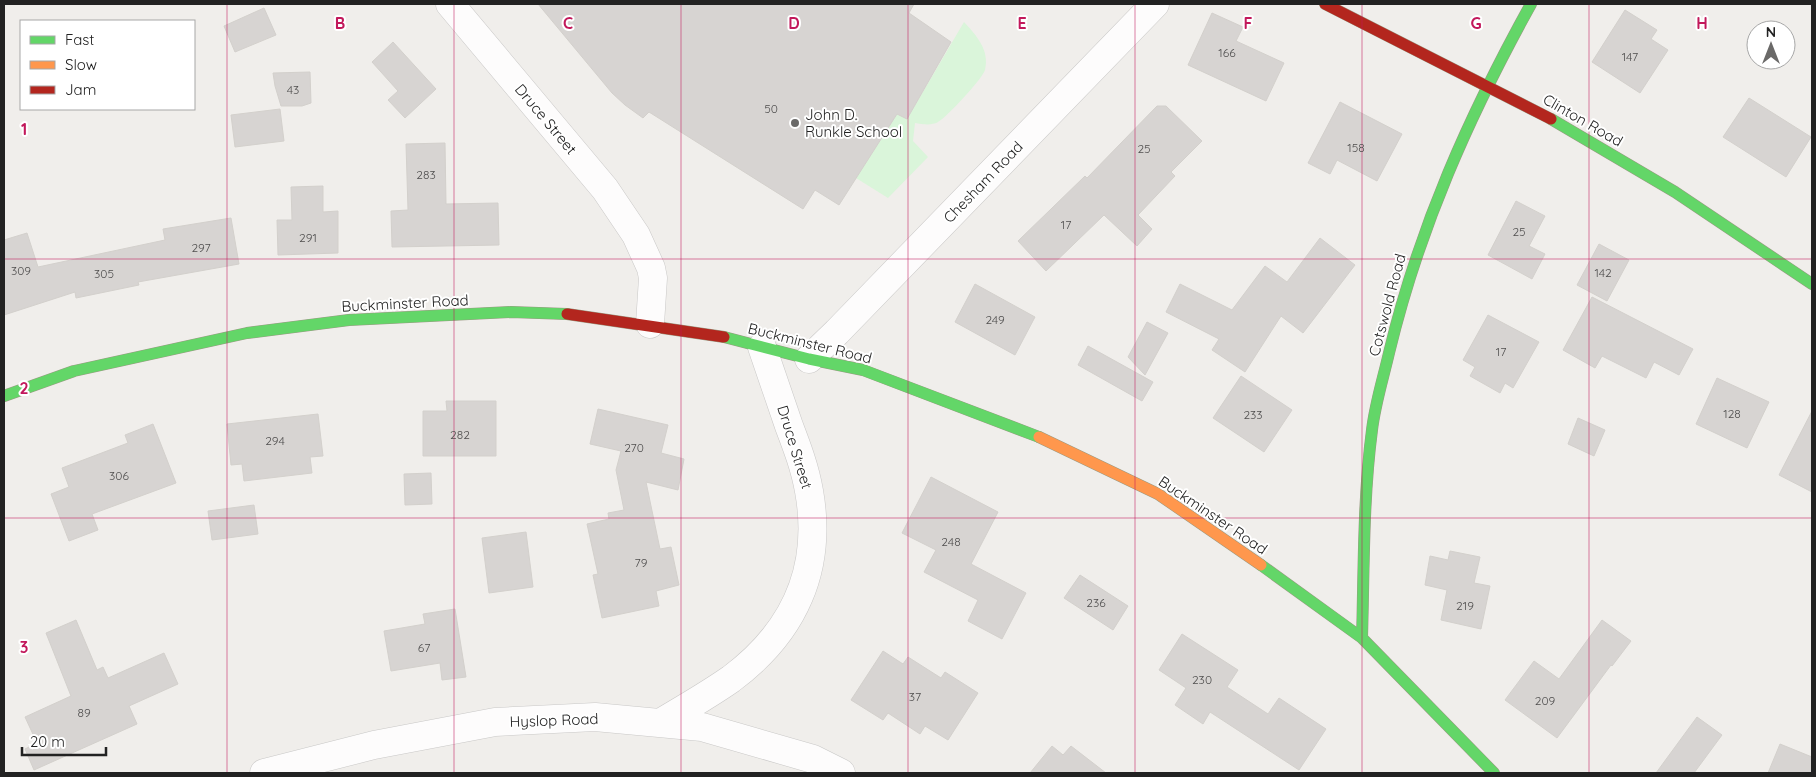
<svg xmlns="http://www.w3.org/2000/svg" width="1816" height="777" viewBox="0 0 1816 777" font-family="Quicksand,sans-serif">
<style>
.park{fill:#daf5da}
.building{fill:#d7d4d2;stroke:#d3d0cc}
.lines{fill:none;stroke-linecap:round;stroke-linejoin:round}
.street-casing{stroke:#c9c8c7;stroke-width:29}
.fast-casing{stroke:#999a82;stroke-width:12}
.slow-casing{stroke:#999a82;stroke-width:12}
.jam-casing{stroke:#999a82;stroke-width:12}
.street{stroke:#fdfcfc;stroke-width:28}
.fast{stroke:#63d668;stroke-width:11}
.slow{stroke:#ff974d;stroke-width:11}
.jam{stroke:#b3261e;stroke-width:11}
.grid{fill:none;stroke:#c2185b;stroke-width:1;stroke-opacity:0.55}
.poi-dot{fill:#6a6968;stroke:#fff;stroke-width:2}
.labels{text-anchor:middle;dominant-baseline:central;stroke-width:4;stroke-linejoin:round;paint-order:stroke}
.number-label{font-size:12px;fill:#4f4e4e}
.poi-label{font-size:15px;fill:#222;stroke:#fff;text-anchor:start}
.street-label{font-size:15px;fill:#222;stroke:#fff}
.grid-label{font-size:16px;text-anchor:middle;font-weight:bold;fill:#c2185b;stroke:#fff;stroke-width:4;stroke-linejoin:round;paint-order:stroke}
</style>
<rect width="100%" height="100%" fill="#f0eeeb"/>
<path class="park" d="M964,22C976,35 990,50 985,70C983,78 946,118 938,122C931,126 922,124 915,123L913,141L928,157L888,198L856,178L897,114L907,119Z"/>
<path class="building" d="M538,4H914L909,13L951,42L907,119L897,114L839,205L815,190L803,209L649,112L643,118L625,105L612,93Z
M264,8L276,35L235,52L224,26Z
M1625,10L1657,30L1651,39L1668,50L1640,93L1592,62Z
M1212,13L1243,27L1236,41L1284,63L1266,101L1188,65Z
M393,42L436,89L405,118L388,100L398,91L372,62Z
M310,72L311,103L302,106H281L275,86L273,73Z
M1749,98L1811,137L1786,177L1723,137Z
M1340,102L1402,134L1377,181L1337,160L1330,174L1308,163Z
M1157,106H1166L1202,141L1171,172L1175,176L1138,215L1152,229L1137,246L1104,215L1046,271L1018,241L1085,176L1087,178Z
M280,109L284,141L235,147L231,115Z
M445,143L446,204L498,203L499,245L392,247L391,211L408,210L406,144Z
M323,186V212L338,211V253L278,255L277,220H292L291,187Z
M1516,201L1545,216L1529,246L1545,254L1532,279L1488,255Z
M231,218L239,264L138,282L139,285L76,298L75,292L4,315V240L27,233L38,267L165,240L163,229Z
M1320,238L1355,265L1303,333L1281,316L1245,372L1212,350L1219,339L1166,312L1180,284L1232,310L1265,266L1287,282Z
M1599,244L1629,260L1607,301L1577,285Z
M975,284L1035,317L1015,355L955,322Z
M1592,297L1693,349L1679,375L1654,362L1646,378L1602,356L1595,368L1563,350Z
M1488,315L1539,342L1513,388L1505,383L1500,393L1470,376L1475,367L1463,360Z
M1147,322L1168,333L1145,375L1128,357Z
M1088,346L1153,382L1142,401L1078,365Z
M1241,376L1292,410L1264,452L1213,418Z
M1717,378L1769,402L1747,448L1696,424Z
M446,401H496V456H423V411H447Z
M598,409L668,425L661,453L684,459L678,490L646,482L660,549L671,547L679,585L656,591L659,606L602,618L593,575L598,574L587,524L609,519L608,513L624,510L616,470L621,451L590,444Z
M1812,411V492L1779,475Z
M318,414L323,456L310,457L312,473L244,481L242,464L231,465L227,424Z
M1578,418L1605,430L1594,456L1568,444Z
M153,424L176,483L92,514L98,530L69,541L51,494L69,487L62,468L128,443L125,435Z
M431,473L432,504L405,505L404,474Z
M931,477L998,512L971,564L1026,593L1002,639L968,621L978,600L924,572L936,550L902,533Z
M254,505L258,534L212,540L208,511Z
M526,532L533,587L489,593L482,538Z
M1450,551L1480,557L1474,583L1490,586L1481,629L1441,620L1447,590L1425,585L1430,556L1448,560Z
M1080,575L1128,606L1113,630L1064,598Z
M455,609L466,677L442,680L440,663L391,671L384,631L425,624L423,614Z
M76,620L97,670L103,667L108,678L164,653L178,684L129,706L137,724L34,770L25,749L37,743L25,717L71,696L46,633Z
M1602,620L1631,641L1612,666L1611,665L1557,738L1505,700L1534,661L1559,679Z
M1182,634L1238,670L1227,687L1268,714L1279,698L1326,729L1299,770L1210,712L1203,724L1175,705L1186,688L1159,670Z
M883,651L903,664L908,657L941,678L945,672L978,693L948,740L925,726L920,734L888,713L883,720L851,700Z
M1697,717L1722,735L1694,773H1656Z
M1780,744L1812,757V773H1768Z
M1052,746L1063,755L1071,746L1106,773H1030Z"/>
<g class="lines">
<defs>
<path id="street" d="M450,4L605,189L636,235L651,268L653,278L650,324
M809,359L837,332L1155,4
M660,723C684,709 708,695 731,679C794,632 823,569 809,491C805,468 797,447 789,426C780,399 771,373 762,347
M264,773L374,745L495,722L595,717L702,727L813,759L841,773"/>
<path id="fast" d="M1551,119L1675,192L1812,284
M724,337L809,359L863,370L1039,437
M4,396L74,371L247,333L349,320L511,312L567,314
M1261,565L1362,638L1494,773
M1362,638C1364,569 1363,499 1372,430C1375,404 1383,379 1389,353C1419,228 1469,116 1531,4"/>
<path id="slow" d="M1039,437L1158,494L1261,565"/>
<path id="jam" d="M1325,4L1551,119
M567,314L724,337"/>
</defs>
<use href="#street" class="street-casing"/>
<use href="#fast" class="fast-casing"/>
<use href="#slow" class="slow-casing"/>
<use href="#jam" class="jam-casing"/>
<use href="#street" class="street"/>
<use href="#fast" class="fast"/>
<use href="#slow" class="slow"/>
<use href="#jam" class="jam"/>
</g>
<path class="grid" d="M227,4V773M454,4V773M681,4V773M908,4V773M1135,4V773M1362,4V773M1589,4V773M4,259H1812M4,518H1812"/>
<circle class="poi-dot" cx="795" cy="123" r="5"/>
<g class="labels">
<g class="number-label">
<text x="1227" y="52">166</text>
<text x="1630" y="56">147</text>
<text x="293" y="89">43</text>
<text x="771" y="108">50</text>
<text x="1356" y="147">158</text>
<text x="1144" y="148">25</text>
<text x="426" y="174">283</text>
<text x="1066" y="224">17</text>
<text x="1519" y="231">25</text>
<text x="308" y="237">291</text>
<text x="201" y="247">297</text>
<text x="21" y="270">309</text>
<text x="1603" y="272">142</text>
<text x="104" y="273">305</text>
<text x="995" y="319">249</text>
<text x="1501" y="351">17</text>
<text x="1732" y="413">128</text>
<text x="1253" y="414">233</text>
<text x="460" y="434">282</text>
<text x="275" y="440">294</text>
<text x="634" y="447">270</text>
<text x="119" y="475">306</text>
<text x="951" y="541">248</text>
<text x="641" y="562">79</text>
<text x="1096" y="602">236</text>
<text x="1465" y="605">219</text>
<text x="424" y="647">67</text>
<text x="1202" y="679">230</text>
<text x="915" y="696">37</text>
<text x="1545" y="700">209</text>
<text x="84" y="712">89</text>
</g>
<g class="poi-label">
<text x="805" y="114">John D.<tspan x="805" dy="17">Runkle School</tspan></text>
</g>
<g class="street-label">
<text transform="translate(546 119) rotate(50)">Druce Street</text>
<text transform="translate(1583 120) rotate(30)">Clinton Road</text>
<text transform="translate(983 182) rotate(-46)">Chesham Road</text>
<text transform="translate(405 303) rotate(-3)">Buckminster Road</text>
<text transform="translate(1387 305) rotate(-75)">Cotswold Road</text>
<text transform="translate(810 343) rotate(14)">Buckminster Road</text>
<text transform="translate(795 447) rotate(73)">Druce Street</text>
<text transform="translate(1213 515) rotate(34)">Buckminster Road</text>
<text transform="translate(554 720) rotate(-2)">Hyslop Road</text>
</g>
</g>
<g class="grid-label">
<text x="340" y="29">B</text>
<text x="568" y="29">C</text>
<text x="794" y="29">D</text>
<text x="1022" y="29">E</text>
<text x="1248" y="29">F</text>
<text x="1476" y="29">G</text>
<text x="1702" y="29">H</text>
<text x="24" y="135">1</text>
<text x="24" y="394">2</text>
<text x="24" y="653">3</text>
</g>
<rect width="1816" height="777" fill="none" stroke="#222222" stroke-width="10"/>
<rect x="20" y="20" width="175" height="90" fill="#ffffff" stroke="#a7a7a7"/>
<rect x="30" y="36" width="25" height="8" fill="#63d668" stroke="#a7a7a7"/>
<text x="65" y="45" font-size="15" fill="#222222">Fast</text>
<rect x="30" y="61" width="25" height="8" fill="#ff974d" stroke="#a7a7a7"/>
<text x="65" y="70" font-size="15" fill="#222222">Slow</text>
<rect x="30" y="86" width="25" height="8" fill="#b3261e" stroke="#a7a7a7"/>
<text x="65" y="95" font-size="15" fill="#222222">Jam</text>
<g transform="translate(1771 45)"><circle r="24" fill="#ffffff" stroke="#a7a7a7"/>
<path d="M0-4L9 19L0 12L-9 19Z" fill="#6a6968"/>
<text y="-8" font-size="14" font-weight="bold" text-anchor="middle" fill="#222222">N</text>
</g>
<path d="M22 747v8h84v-8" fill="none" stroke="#222222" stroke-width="2.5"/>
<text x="30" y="747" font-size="15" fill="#222222" stroke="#ffffff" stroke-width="4" paint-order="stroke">20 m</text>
</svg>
